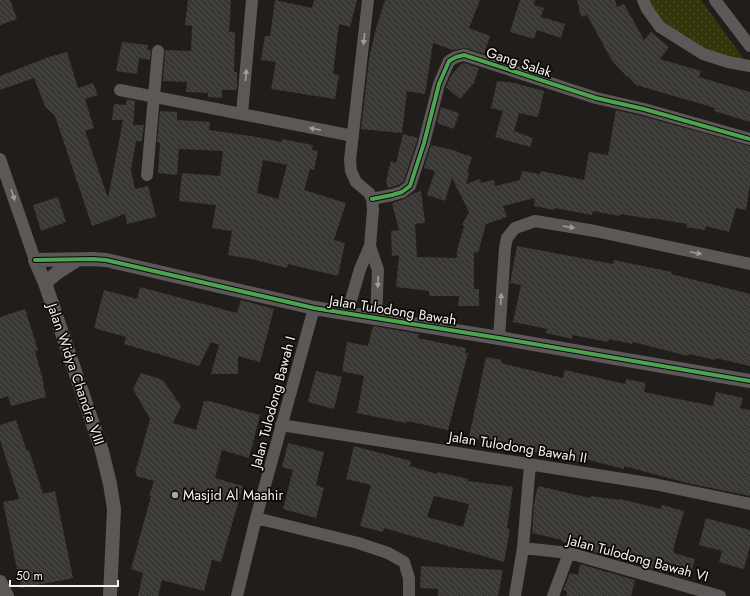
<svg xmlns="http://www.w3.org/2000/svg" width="750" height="596" viewBox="0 0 750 596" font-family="Jost,sans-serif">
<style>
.grass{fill:url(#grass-dots)}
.building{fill:url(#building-back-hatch);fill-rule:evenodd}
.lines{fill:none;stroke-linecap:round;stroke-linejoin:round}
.minor{stroke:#5b5857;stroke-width:12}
.tertiary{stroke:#5b5857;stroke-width:14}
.cycleway-casing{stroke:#0b0806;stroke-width:6}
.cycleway{stroke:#4ca352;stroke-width:4}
.oneway{fill:#a19d9a}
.poi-dot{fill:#aba7a3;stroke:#0b0806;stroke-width:1.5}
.labels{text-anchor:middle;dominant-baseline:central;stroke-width:3.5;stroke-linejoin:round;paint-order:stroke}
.street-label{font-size:14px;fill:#f6f2ed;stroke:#0b0806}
.poi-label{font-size:14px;fill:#f6f2ed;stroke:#0b0806;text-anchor:start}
</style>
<defs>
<pattern id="grass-dots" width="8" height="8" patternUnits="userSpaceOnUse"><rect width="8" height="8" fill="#33350b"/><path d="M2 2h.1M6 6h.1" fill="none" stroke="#474923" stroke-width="1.8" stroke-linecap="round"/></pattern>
<pattern id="building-back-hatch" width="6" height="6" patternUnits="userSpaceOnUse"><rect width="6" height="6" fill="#3a3835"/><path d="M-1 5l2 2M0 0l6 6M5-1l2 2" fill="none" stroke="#4d4c49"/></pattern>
</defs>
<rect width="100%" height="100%" fill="#201d1a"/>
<path class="grass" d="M648,0H701L744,59L706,50L663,23Z"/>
<path class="building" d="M0,0H10L17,19L0,25Z
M188,0H231L229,32H235L234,72H237V90H222V98L208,97V93L186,92L187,82L163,81L165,50L191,51L192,26L185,25Z
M275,0L312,8L314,0H357L350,27L339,24L333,74L339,75L335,99L271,89L276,62L261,60L265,36H270Z
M385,0H480L469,28L490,36L484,54L466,48L453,50L433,43L425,94L407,91L402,133L361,129L369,59L375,32Z
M520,0H535L534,5L544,8L541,17L565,24L561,38L537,30L534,39L510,32Z
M577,0H615L617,7L624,4L644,40L651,32L669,47L660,59L701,71L699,77L750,92V122L714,111L715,108L636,85L628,76L627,77L611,59L587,15L581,17Z
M122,42L148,45L147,50H151L150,60L139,58L137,74L116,71Z
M67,52L78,88L93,83L98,95L85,99L94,128L85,131L108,198L123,120H112L114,104L126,105L127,99L135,101L133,125H144L142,141H136L131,170L135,189L148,186L156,217L127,224L125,214L92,226L55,116L45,106L34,78L0,90V76L49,57Z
M464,63L479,68L474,83L460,99L446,87L451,76L461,64Z
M497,81L514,83L544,91L538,117L519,113L514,131L533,138L530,147L495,137L503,111L491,108Z
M441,107L459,113L454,129L437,123Z
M616,110L642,116L750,146V184L746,210L736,208L729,232L706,226L705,230L686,227L687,224L651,218V219L620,214V216L593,211L592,215L555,208L554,210L534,206L535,198L503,206L507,217L486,224L478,253L474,252V289H479V306H458L459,296H429V291L396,287L399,255L392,256L391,231L399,230L392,203L404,199L412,194L421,191L425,223L415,224L417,257L457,258V251L464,226L462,225L469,212L452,178L445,201L427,195L435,171L424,168L431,145L457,151V152L472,157L467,173H469L466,184L480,179L481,183L494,180L495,186L520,180L522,171L540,174L541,171L584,180L589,152L608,155Z
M160,111L177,112V120L210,122L209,130L251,136L282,142V139L313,145L312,150L318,151L314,170L310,169L304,190L346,203L334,240L345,243L338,276L288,264L287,268L251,259L228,255L232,231L212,228L216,205L179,201L182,173L220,176L223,151L179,149L177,175L158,173L160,143L157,142ZM263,160L287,165L278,199L257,193Z
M403,134L418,138L417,141L404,181L399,185L388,188L386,181L391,161L396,163Z
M58,197L66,222L41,231L33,205Z
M517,246L613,264L614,260L672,272L671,274L750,294V366L716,358L715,360L689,354L688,356L633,342L632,344L609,339L608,342L572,335V339L546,333L547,329L513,322L521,285L510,283Z
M140,287L237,313L241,300L274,309L260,362L238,356V374H211L219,345L211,342L199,366L124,344L126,337L94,328L104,290L137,299Z
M25,309L38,350L35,351L44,384H43L46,397L11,406L8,396L0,399V317Z
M373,326L419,334L418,338L466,348L465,353H468L448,430L407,421L406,423L357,413L364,376L342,371L347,342L368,346Z
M486,357L502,360L501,363L563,378L565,370L625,384L626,379L646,383L644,392L713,406L716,392L743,398L740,408L750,410V496L687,483L624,466V469L585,459L584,463L469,437Z
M316,371L342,377L334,409L308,402Z
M141,373L163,380L181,406L173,423L196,430L204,401H209L260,415L249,458L222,450L215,478L243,486L221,562L212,560L204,591L162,580L158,596H138L143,573L131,569L151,496H149L154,481L136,476L137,473H135L150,419L133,389Z
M16,420L27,451L29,450L43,494L55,491L73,578L21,588L3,502L19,499L0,440V425Z
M288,443L324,452L316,485L324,488L316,518L283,509L293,470L282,467Z
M354,446L411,461L410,466L437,474L438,472L468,479V481L513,487L507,528L510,529L504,562L384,528L383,532L360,526L371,485L346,479ZM434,496L469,504L463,527L427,517Z
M538,486L590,498L591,496L619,500L620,499L661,509L662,505L684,511L673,550H674V553L695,559L689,579L583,549L584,546L562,542V540L532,533L534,503Z
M706,518L750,530V546L744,569L719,562L722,551L699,545Z
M580,564L635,580L631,596H566L567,591L563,590L570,573L578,575Z
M421,566L503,570L498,596H438V589L420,588Z"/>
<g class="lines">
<path class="minor" d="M643,0L647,9L660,27L703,54L728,62L750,66
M715,0L750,46
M120,90L353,136
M242,114L252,0
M0,159L35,260
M147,175L158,51
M372,199L392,195L402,192L410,186L424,143L439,84L449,61L456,57L464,55L596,98L644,109L750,139
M370,246L378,270L376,319
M347,314L360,269L370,246L373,210L372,199L369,193L356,182L351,171L350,160L368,0
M499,338L505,248L507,238L515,228L535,221L595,231L750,264
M281,425L654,484L750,504
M256,518L358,543L388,553L404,562L409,578V596
M523,548L569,553L720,596
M237,596L256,518L314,308
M515,596L523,548L530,464
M553,596L569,553"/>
<path class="tertiary" d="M45,283L58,272L77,260
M0,582L7,596
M110,596L114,509L110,484L102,451L45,283L35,260L93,259L106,260L314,308L499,338L750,381"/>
<defs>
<path id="cycleway" d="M372,199L392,195L402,192L410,186L424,143L439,84L449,61L456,57L464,55L596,98L644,109L750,139
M35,260L93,259L106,260L314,308L499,338L750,381"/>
</defs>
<use href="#cycleway" class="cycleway-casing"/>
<use href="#cycleway" class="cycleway"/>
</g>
<defs><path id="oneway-solid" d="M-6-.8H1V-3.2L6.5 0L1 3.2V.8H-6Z"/></defs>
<g class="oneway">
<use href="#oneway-solid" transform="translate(364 39) rotate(96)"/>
<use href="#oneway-solid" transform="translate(246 75) rotate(-85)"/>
<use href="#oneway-solid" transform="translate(315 129) rotate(-169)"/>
<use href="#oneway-solid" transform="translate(13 195) rotate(71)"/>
<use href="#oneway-solid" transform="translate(569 227) rotate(10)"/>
<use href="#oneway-solid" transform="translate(696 253) rotate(12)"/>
<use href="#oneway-solid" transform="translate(378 282) rotate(92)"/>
<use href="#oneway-solid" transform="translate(501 299) rotate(-86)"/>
</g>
<circle class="poi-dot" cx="175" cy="495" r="4"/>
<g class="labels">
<g class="street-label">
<text transform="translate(519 62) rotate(18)">Gang Salak</text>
<text transform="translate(393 310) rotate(9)">Jalan Tulodong Bawah</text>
<text transform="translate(76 374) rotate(71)">Jalan Widya Chandra VIII</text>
<text transform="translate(273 402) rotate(-75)">Jalan Tulodong Bawah I</text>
<text transform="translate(518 447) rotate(9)">Jalan Tulodong Bawah II</text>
<text transform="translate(638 558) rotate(15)">Jalan Tulodong Bawah VI</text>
</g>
<g class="poi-label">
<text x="183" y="495">Masjid Al Maahir</text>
</g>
</g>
<path d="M10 580v6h108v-6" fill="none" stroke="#f6f2ed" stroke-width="2"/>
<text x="16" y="580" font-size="12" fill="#f6f2ed" stroke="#0b0806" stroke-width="3" paint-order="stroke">50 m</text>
</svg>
